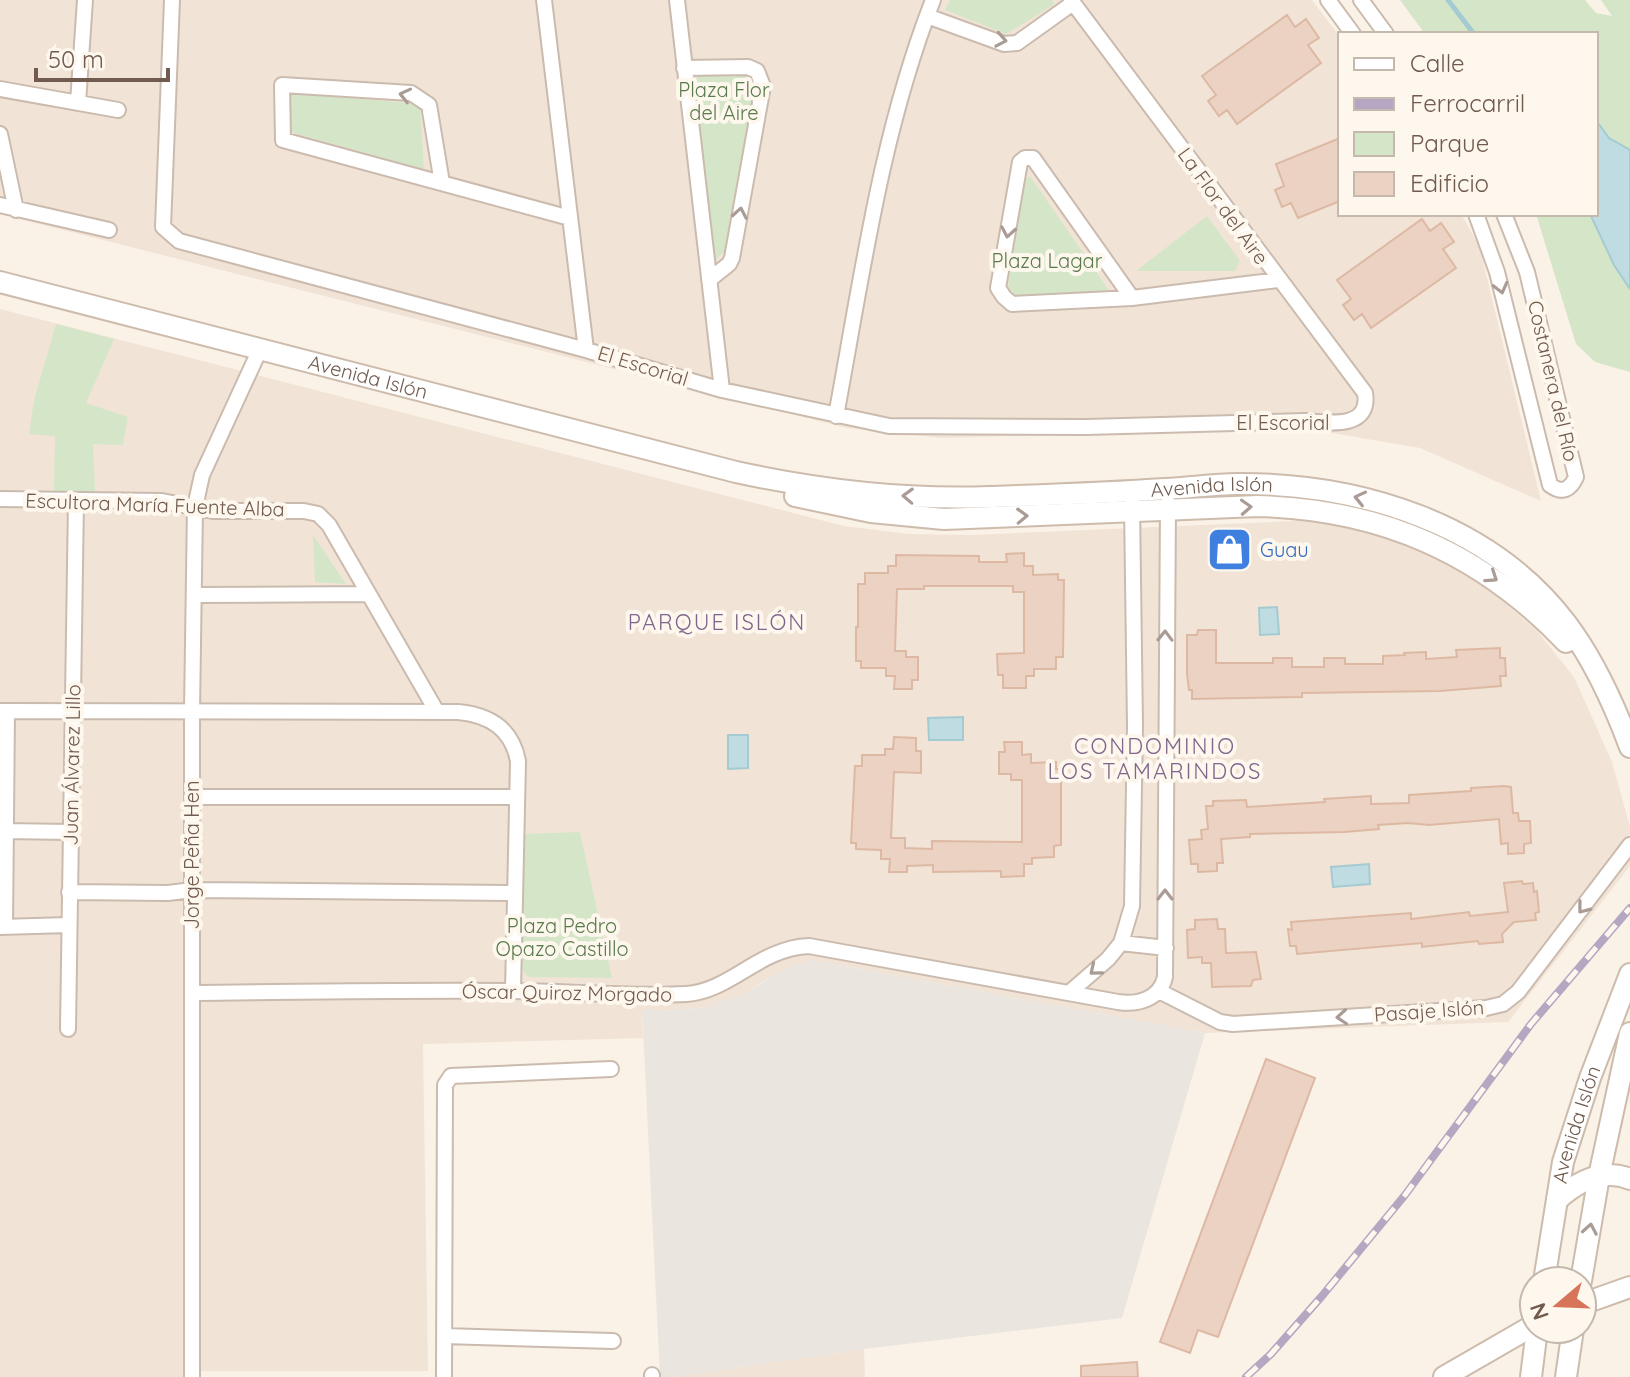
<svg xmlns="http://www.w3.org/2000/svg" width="1630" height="1377" viewBox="0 0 1630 1377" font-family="Quicksand,sans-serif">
<rect width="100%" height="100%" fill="#faf2e7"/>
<!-- residential -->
<path fill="#f1e4d6" d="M0,0H1312L1340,37V214H1461L1479,245L1541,501L1420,448L1314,430L1243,429L942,438L847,428L0,214Z
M0,309L844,526L909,534L971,535L1319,520L1398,540L1447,562L1495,594L1538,632L1574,677L1612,762L1630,827V866L1508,1022L1205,1033L812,960L767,979L744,994L707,1007L663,1011L642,1009L643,1038L423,1044L428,1371H201V1377H0Z
M864,1349L865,1377H675Z"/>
<!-- industrial -->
<path fill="#ebe5e0" d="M812,960L1205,1033L1122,1318L864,1349L675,1377H660L642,1009L663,1011L707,1007L744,994L786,968Z"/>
<!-- green -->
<path fill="#d4e6c7" d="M950,0H1052L1055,4L1006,34L945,10Z
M1400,0H1585L1596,13L1612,16L1601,0H1630V372L1595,362L1576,344L1536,214H1596V34H1425Z
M705,73L746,76L753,79L755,83L724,252L715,260L695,81L698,75Z
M291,93L420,104L424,169L290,132Z
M1030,176L1110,292L1019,298L1008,287L1024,181Z
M1207,216L1240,261L1235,271H1136Z
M56,324L114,339L86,403L128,417L123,445L93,444L95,492H54L55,436L29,434L34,400Z
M313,535L346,584L315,582Z
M580,832L612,978L529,977L521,969L524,834Z"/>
<!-- water -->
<path fill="#bedce1" stroke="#a5cbd2" stroke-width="2" d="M1596,120L1609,138L1630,150V289L1614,265L1590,214H1596Z
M1277,607L1279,634L1260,635L1259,608Z
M963,717V740H929L928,718Z
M728,735H748V768L728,769Z
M1369,864L1370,884L1333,887L1331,867Z"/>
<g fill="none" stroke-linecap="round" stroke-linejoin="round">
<!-- stream -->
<path stroke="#a5cbd2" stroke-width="5" d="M1448,0L1474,34"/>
</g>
<!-- building -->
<path fill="#ecd2c2" stroke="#ddb9a4" stroke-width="2" d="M1287,15L1295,27L1306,19L1319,38L1308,45L1321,63L1237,124L1227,110L1219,116L1208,101L1216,95L1202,76Z
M1340,138V201L1298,218L1291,203L1282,207L1275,190L1284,186L1276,164Z
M1422,219L1430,231L1441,223L1454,242L1443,249L1456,268L1371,328L1362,314L1354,320L1343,305L1351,299L1337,280Z
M1024,553V566H1033V575L1058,574V580H1064L1063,657H1056V669H1034V676H1026V688H1003V675H998L997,654L1024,653V592H1013V586H924V589H897L895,651H906V657H918V680H912V689H894L895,676H886V668H861V661H856V627H858V584H865V573H888V566H896V555L979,556V562H1007L1006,554Z
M1198,630H1216V663H1273V658H1292V667H1324V658H1345V664H1383V656L1405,655L1404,653L1426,652V659L1457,657L1456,650L1500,648V658H1505L1506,676H1500L1501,686L1440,691L1302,693V697L1192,699V690H1189L1187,674V635H1197Z
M894,737L916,738V751H921V773L894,772L891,838H905V848L932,849V841L1022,842V780H1011V774H999V752H1005L1004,742H1022V755L1031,754V763L1056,762V769H1061V845L1054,846V857L1032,858V864H1024V876L1001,877V871L933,872V865L907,866V872H889L890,859H881V850L856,849V843H851L855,766H862V755H885V749H893Z
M1504,786L1511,787L1513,813H1518L1519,821H1530L1531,843L1524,844V853L1508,854V843L1501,844L1499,819L1429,825L1408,823L1378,825L1379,829L1344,832L1250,834V837L1221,839L1223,863H1217V871L1198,872V864H1191L1189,840L1202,839L1201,830L1208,829L1206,806H1213V801L1246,800L1247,807L1325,802L1324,799L1371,796V804L1409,803V795L1471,791V788Z
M1522,881L1523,884L1533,883L1534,892L1537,891L1539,912L1535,913L1536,920L1514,922L1502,934L1503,942L1479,944L1478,941L1422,947V943L1297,954L1296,946H1290L1288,929L1292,930L1291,922L1411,913V919L1469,912L1470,916L1508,912L1504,883Z
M1217,919L1218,929H1225L1226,953L1256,952L1261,979L1253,980L1251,986L1212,987L1211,963H1202V957L1188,958L1187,930L1195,929V920Z
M1266,1059L1315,1078L1218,1337L1198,1330L1190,1353L1160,1342Z
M1137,1362L1138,1377H1081V1366Z"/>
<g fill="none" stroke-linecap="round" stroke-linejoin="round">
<defs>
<path id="street" d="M172,0L163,227L179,241L586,350L722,390L889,426L1086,427L1306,421C1329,423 1371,429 1365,393L1071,0
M544,0L586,350
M677,0L722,390
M1328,0L1353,34
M1361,0L1386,34
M927,16L1004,44L1017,43L1073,3
M684,68L748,67L757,71L763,86L732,258L729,264L709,280
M0,89L118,110
M78,103L85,0
M0,134L16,210
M442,183L429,105L411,93L282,85L283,140C379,166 475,193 570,218
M0,205L109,230
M1476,214L1497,272L1550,485C1562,494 1570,490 1576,477L1527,272L1504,214
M1132,298L1033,158H1025L1020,162L998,288L1004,297L1012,304L1132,298L1278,280
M836,416C862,276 881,133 933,0
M0,499L162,501L213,511H304L318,514L329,525L437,712
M194,595L369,594
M0,711L458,712C490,715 512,729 518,761L513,991
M192,797H517
M5,831L70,832
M69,892L168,893L192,890L515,893
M0,927L69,925
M5,927L7,711
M1121,943L1166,948
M1159,991L1220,1022L1233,1024L1486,1008L1503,1004L1518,992L1630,845
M1070,992L1108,959L1121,943L1132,906L1135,726L1132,504
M192,993C298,992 403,990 509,991C568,991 627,997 686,994C731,991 759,948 809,946L1118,1002C1138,1005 1160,999 1165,977L1168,503
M68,1029L76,500
M444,1336L613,1341
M192,1377V711L195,507L202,475L261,347
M444,1377L445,1085L451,1076L611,1069
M652,1377V1375"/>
<g id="secondary">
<path id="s1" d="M0,282L736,472C819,490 903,500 989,497C1047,495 1106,493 1165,489C1189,488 1213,484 1237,484C1359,483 1490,523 1566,623C1594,660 1614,704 1630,747"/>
<path d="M795,496L871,512L944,519L1258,506C1381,509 1481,553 1566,642"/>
<path d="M1557,1200C1577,1182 1603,1168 1630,1179"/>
<path id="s2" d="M1544,1281L1563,1162L1590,1078L1630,974"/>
<path d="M1581,1281L1599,1176L1630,1033"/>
<path d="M1582,1304L1630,1287"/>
<path d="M1444,1377L1534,1325"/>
<path d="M1531,1377L1537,1329"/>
<path d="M1566,1377L1573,1329"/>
</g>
</defs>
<!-- street casing -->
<use href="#street" stroke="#cbbbae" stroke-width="18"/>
<!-- secondary casing -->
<use href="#secondary" stroke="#cdbbac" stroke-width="24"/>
<!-- street -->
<use href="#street" stroke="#fff" stroke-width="14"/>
<!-- secondary -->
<use href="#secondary" stroke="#fff" stroke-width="20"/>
<defs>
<path id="rail" d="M1246,1377L1271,1354L1322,1296L1405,1195L1531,1024L1630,908"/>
</defs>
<!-- rail casing -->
<use href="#rail" stroke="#b5a7c2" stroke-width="8"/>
<!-- rail -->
<use href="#rail" stroke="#fdf7ed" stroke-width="5" stroke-dasharray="15" stroke-linecap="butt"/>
</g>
<!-- one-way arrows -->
<defs><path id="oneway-chevron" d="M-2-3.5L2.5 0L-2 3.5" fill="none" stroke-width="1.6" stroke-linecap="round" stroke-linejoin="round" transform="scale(2)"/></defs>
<g stroke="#aa9c95">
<use href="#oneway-chevron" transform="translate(1001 40) rotate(10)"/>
<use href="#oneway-chevron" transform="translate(405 95) rotate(-167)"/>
<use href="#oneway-chevron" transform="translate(740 213) rotate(-80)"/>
<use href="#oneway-chevron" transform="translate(1008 232) rotate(100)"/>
<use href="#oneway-chevron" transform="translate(1501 288) rotate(76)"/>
<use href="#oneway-chevron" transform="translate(908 496) rotate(-178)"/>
<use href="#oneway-chevron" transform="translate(1360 498) rotate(-167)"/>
<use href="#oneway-chevron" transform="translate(1246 507) rotate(-3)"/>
<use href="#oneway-chevron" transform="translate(1022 516) rotate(-2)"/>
<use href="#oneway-chevron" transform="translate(1492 577) rotate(34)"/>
<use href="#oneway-chevron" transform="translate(1165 636) rotate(-89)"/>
<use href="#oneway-chevron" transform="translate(1165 895) rotate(-90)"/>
<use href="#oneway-chevron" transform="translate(1583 908) rotate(128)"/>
<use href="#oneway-chevron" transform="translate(1095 970) rotate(140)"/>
<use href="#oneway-chevron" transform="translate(1342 1017) rotate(176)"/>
<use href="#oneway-chevron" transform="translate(1590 1229) rotate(-80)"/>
</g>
<!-- icons -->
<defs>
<symbol id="shop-square" viewBox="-11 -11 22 22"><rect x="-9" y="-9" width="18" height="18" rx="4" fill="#3f7fe0" stroke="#fdf7ed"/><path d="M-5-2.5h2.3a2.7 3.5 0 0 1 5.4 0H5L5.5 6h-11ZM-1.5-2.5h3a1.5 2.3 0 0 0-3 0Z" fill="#fff"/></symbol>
</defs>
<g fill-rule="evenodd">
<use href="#shop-square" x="1204" y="524" width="51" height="51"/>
</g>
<g text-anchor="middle" stroke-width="8" stroke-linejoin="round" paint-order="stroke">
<!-- park labels -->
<g font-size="20" fill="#597a4b" stroke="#fdf7ed">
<text x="724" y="97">Plaza Flor<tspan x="724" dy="23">del Aire</tspan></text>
<text x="1047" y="268">Plaza Lagar</text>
<text x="562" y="933">Plaza Pedro<tspan x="562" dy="23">Opazo Castillo</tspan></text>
</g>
<!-- street labels -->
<g font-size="20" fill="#715a4e" stroke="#fdf7ed">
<text transform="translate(1223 206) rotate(54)" y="7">La Flor del Aire</text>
<text transform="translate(643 366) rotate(17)" y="7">El Escorial</text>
<text dy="7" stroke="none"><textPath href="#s1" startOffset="380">Avenida Islón</textPath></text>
<text transform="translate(1553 381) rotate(77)" y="7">Costanera del Río</text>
<text x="1283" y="430">El Escorial</text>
<text dy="7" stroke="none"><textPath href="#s1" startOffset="1238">Avenida Islón</textPath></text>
<text transform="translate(155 505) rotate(2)" y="7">Escultora María Fuente Alba</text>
<text transform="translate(72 765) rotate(-89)" y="7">Juan Álvarez Lillo</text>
<text transform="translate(192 855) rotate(-90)" y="7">Jorge Peña Hen</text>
<text transform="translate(567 993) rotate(1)" y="7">Óscar Quiroz Morgado</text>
<text transform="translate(1429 1011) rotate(-4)" y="7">Pasaje Islón</text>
<text dy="7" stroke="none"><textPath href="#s2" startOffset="160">Avenida Islón</textPath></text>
</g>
<!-- shop labels -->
<g font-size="20" fill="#366cbe" stroke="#fdf7ed" text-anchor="start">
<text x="1260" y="557">Guau</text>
</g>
<!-- neighbourhood labels -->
<g font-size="22" letter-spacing="2" fill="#7f668c" stroke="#fdf7ed">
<text x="717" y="630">PARQUE ISLÓN</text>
<text x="1155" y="754">CONDOMINIO<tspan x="1155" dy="25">LOS TAMARINDOS</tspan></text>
</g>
</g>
<!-- legend -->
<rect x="1338" y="32" width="260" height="184" fill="#fdf7ed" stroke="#c5b8ad" stroke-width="2"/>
<rect x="1354" y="58" width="40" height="12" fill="#ffffff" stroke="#c5b8ad" stroke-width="2"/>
<text x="1410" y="72" font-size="24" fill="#715a4e">Calle</text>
<rect x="1354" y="98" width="40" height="12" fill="#b5a7c2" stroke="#c5b8ad" stroke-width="2"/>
<text x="1410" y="112" font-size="24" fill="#715a4e">Ferrocarril</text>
<rect x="1354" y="132" width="40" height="24" fill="#d4e6c7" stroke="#c5b8ad" stroke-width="2"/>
<text x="1410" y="152" font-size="24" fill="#715a4e">Parque</text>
<rect x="1354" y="172" width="40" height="24" fill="#ecd2c2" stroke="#c5b8ad" stroke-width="2"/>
<text x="1410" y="192" font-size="24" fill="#715a4e">Edificio</text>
<!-- north arrow -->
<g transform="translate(1558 1305) rotate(251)"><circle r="38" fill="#fdf7ed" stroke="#c5b8ad" stroke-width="2"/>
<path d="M0-6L14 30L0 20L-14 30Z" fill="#d6755a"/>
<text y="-12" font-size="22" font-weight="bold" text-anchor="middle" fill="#715a4e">N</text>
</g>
<!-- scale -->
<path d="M36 68v12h132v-12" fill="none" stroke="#715a4e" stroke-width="4"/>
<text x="48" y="68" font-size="24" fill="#715a4e" stroke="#fdf7ed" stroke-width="6" paint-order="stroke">50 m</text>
</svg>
